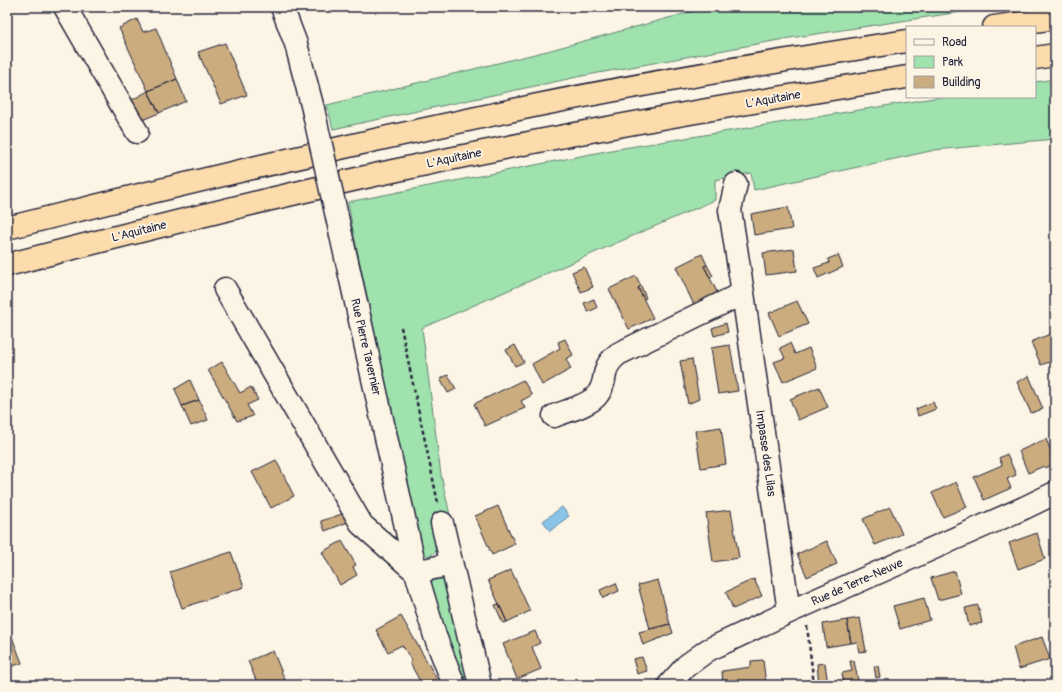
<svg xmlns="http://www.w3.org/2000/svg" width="1062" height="692" viewBox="0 0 1062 692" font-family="Pangolin,sans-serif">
<rect width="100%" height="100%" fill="#fcf5e5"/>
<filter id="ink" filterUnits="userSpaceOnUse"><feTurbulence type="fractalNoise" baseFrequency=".025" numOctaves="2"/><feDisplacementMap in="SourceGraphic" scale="8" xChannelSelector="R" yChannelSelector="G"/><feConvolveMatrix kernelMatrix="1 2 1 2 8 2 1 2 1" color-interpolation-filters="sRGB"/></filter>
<g filter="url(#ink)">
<!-- green -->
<path fill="#9fe2ad" stroke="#608274" d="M709,7H993L790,38L582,76L333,129L327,105L547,51Z
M1055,79V139L935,150L754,190L751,173L715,180V200L422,328L441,475L450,515L434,521L436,551L430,556L424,554L419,539L353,231L348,202L611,150L940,97H1035V82Z
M436,578L445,580L468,679L464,677L444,631L430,587L432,580Z"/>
<!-- water -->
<path fill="#89c4e9" stroke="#6083a3" d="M562,507L569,516L550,531L543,521Z"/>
<!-- building -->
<path fill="#cbac7f" stroke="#22223b" d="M137,19L143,32L156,28L177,79L148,91L119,28Z
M225,43L247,95L221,104L198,52Z
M177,79L186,101L159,113L148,91Z
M148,91L159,113L135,123L123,102L131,97L132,100Z
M788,207L792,229L754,235L751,214Z
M794,249L797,271L766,275L763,253Z
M702,254L707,265L704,266L719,296L695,307L676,267Z
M838,255L843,267L818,278L814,268L829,263L828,259Z
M707,265L713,276L710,278L704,266Z
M584,267L593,287L581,292L572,272Z
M636,276L641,286L638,288L653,318L629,329L609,289Z
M641,286L646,298L644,299L638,288Z
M594,299L597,308L588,312L584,303Z
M797,301L808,324L779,336L769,313Z
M726,323L728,332L714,336L712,328Z
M1055,332V360L1041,365L1031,342Z
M565,339L573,355L566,359L571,369L542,385L532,364L560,348L558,342Z
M790,343L795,354L809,348L817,368L783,382L774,362L785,358L780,348Z
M515,345L524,362L515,366L506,350Z
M730,345L738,391L718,394L711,348Z
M692,359L699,399L688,404L680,361Z
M222,362L240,393L251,387L258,400L247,405L253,416L237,421L208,370Z
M448,375L456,389L448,393L440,379Z
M1029,376L1043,409L1031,413L1017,382Z
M190,380L199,400L182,406L175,389Z
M523,380L532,395L521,401L525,408L485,426L474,404Z
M819,387L828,407L798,420L790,399Z
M199,400L208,420L191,426L182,406Z
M933,402L936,409L918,416L916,409Z
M721,427L726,464L701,468L695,431Z
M1046,439L1055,460V464L1045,468L1044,466L1028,473L1019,451Z
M1007,454L1016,475L1007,479L1011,488L984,500L974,477L1002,465L999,458Z
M276,460L294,496L271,508L252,472Z
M956,482L967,507L943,517L932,493Z
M498,506L515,544L492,555L475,516Z
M890,507L902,534L875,545L863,519Z
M731,510L739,558L713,562L706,513Z
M342,514L348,522L325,531L321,521Z
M1037,533L1045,559L1018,569L1009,543Z
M342,541L356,565L353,567L357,575L340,585L322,552Z
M827,541L837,564L807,577L797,554Z
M231,552L244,587L182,608L170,572Z
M511,570L530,611L507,622L488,580Z
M955,571L961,594L938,600L931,578Z
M754,579L762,596L733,609L726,592Z
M658,580L670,624L650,629L638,585Z
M616,583L619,591L603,598L600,590Z
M924,598L930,620L900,629L893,606Z
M499,604L507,622L503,623L495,605Z
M978,605L982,623L969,626L965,608Z
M401,616L437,679L422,685L410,663L412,661L402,645L388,652L376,630Z
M860,618L866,651L859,652L857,642L851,643L847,620Z
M847,620L851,643L826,647L823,624Z
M670,624L673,633L643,645L639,632Z
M9,629L22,663L7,668V630Z
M535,631L540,643L532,647L541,669L517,679L503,644Z
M1042,637L1050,659L1019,669L1013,647Z
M273,651L287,685H258L248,661Z
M642,657L647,671L637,674L633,659Z
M763,660L766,685H723L722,671L751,667V661Z
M850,661H854L859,685H844L842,673L852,671Z
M825,663L828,685H819L817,664Z
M874,666H878L880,677L876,678Z"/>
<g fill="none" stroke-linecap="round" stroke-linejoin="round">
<defs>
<path id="minor" d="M65,7L137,132
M282,7L296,44L313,109
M736,184L730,210L743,293L789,612
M341,235L416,572L435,636L454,685
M225,289L362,525L416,572L451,564
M554,416C566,411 591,405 598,394C609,379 599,369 618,354L743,293
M442,523L480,685
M669,685L686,666L708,650L789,612L1024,508L1055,493"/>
<path id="highway" d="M994,27L1055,18
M1035,58L1055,55
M7,228C183,183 360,142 538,105C660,80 784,60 907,41
M7,265C135,232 264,199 393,171C563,134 735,104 907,77"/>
</defs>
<!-- minor casing -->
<use href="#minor" stroke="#22223b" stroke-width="25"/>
<!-- highway casing -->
<use href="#highway" stroke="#22223b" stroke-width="25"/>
<!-- path -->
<path stroke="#22223b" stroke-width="2.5" stroke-dasharray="4 3" stroke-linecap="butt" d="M401,327L438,503
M807,626L814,685"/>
<!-- minor -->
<use href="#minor" stroke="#fcf5e5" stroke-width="22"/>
<!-- highway -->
<use href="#highway" stroke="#fcdcac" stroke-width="22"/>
<defs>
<path id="minor-bridge" d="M313,109L341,235"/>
</defs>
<!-- minor-bridge casing -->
<use href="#minor-bridge" stroke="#22223b" stroke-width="25" stroke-linecap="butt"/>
<!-- minor-bridge -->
<use href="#minor-bridge" stroke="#fcf5e5" stroke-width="22"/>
</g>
</g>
<g text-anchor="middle" stroke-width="3.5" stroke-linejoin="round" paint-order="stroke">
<!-- street labels -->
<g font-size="12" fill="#22223b" stroke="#fcf5e5">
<text transform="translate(773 99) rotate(-10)" y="4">L'Aquitaine</text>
<text transform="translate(454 158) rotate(-12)" y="4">L'Aquitaine</text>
<text transform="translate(139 231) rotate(-14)" y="4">L'Aquitaine</text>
<text transform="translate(366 347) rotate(77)" y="4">Rue Pierre Tavernier</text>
<text transform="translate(766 453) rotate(82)" y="4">Impasse des Lilas</text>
<text transform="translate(857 582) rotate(-24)" y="4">Rue de Terre-Neuve</text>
</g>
</g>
<!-- margin -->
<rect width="1062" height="692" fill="none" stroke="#fcf5e5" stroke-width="24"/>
<rect x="12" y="12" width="1038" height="668" fill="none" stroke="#22223b" stroke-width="1.5" filter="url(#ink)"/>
<!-- legend -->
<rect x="906" y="26" width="130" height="72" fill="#fcf5e5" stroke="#a5a1a1"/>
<rect x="914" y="39" width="20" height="6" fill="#fcf5e5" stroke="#a5a1a1"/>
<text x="942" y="46" font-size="12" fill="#22223b">Road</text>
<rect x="914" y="56" width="20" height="12" fill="#9fe2ad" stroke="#a5a1a1"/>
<text x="942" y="66" font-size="12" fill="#22223b">Park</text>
<rect x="914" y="76" width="20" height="12" fill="#cbac7f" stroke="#a5a1a1"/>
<text x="942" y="86" font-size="12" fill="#22223b">Building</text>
</svg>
